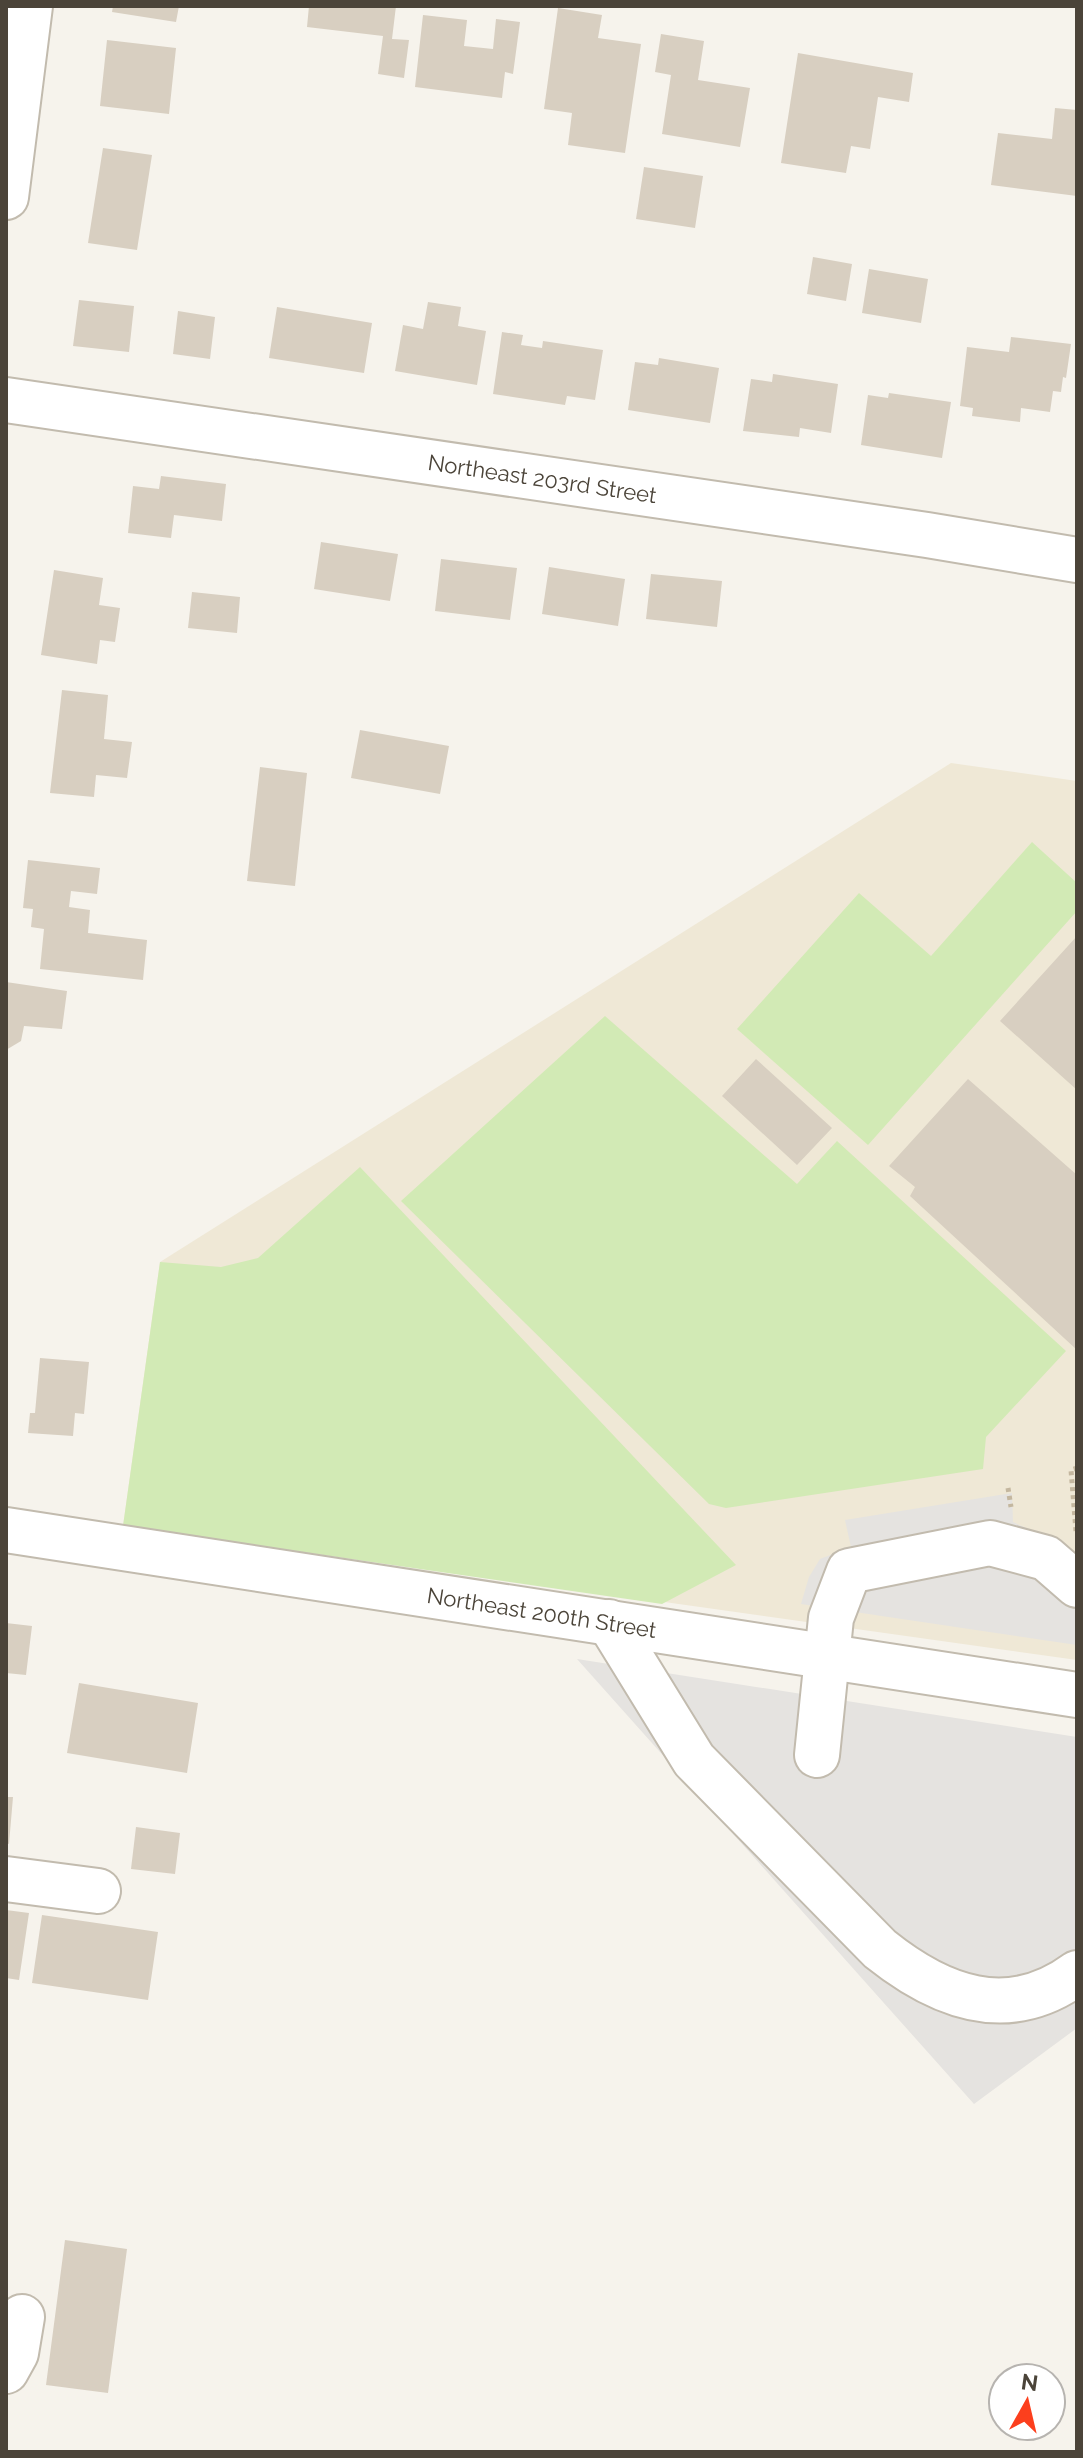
<svg xmlns="http://www.w3.org/2000/svg" width="1083" height="2458" viewBox="0 0 1083 2458" font-family="Raleway,sans-serif">
<rect width="100%" height="100%" fill="#f6f3ec"/>
<!-- education -->
<path fill="#efe8d6" d="M951,763L1077,781V1660L123,1526L160,1262Z"/>
<!-- green -->
<path fill="#d2eab5" d="M1032,842L1077,883V911L868,1145L737,1029L859,893L931,956Z
M605,1016L797,1184L837,1141L1066,1351L986,1437L983,1469L726,1508L709,1504L401,1201Z
M360,1167L736,1565L662,1604L123,1526L160,1262L221,1267L258,1258Z"/>
<!-- parking -->
<path fill="#e5e3e0" d="M1012,1493L1013,1522L1039,1534L1077,1567V1645L801,1604L809,1577L820,1559L851,1547L845,1520Z
M577,1659L1077,1737V2028L974,2104Z"/>
<!-- building -->
<path fill="#d8cfc1" d="M113,6H179L176,22L112,12Z
M309,6H396L392,39L409,40L404,78L378,74L383,36L307,27Z
M558,8L602,15L598,38L641,44L625,153L568,145L572,113L544,109Z
M423,15L467,20L464,46L493,49L496,19L520,22L513,74L505,72L502,98L415,87Z
M661,34L704,41L698,80L750,88L740,147L662,134L671,75L655,72Z
M107,40L176,48L169,114L100,106Z
M798,53L913,73L909,102L878,97L870,149L851,146L846,173L781,163Z
M1055,108L1077,110V196L991,185L998,133L1052,139Z
M103,148L152,155L137,250L88,243Z
M644,167L703,176L695,228L636,219Z
M813,257L852,264L846,301L807,294Z
M869,269L928,279L921,323L862,313Z
M79,300L134,306L129,352L73,346Z
M428,302L461,307L458,326L486,331L477,385L395,371L403,325L423,329Z
M277,307L372,323L364,373L269,358Z
M178,311L215,317L210,359L173,354Z
M502,332L523,335L521,345L542,348L543,341L603,350L595,400L567,396L565,405L493,394Z
M1011,337L1071,344L1066,378L1063,377L1061,392L1053,391L1050,412L1021,408L1020,422L972,416L973,408L960,406L967,347L1009,352Z
M659,358L719,368L710,423L628,410L635,362L658,365Z
M773,374L838,384L831,433L800,428L799,437L743,431L751,379L772,382Z
M889,393L951,402L942,458L861,445L868,395L888,398Z
M161,476L226,484L222,521L174,515L171,538L128,533L133,486L159,489Z
M321,542L398,554L390,601L314,589Z
M441,559L517,568L510,620L435,611Z
M549,567L625,579L618,626L542,614Z
M54,570L103,578L99,605L120,608L115,642L100,640L97,664L41,655Z
M651,574L722,581L717,627L646,619Z
M192,592L240,597L237,633L188,628Z
M62,690L108,695L104,739L132,742L127,778L96,775L94,797L50,793Z
M360,730L449,746L440,794L351,778Z
M260,767L307,773L295,886L247,881Z
M28,860L100,868L97,894L71,891L69,907L90,910L88,933L147,940L143,980L40,969L44,929L31,927L33,909L23,908Z
M1077,936V1090L1000,1021Z
M6,982L67,991L62,1029L24,1026L21,1041L6,1050Z
M756,1059L832,1128L797,1165L722,1096Z
M968,1079L1077,1175V1350L910,1196L915,1187L889,1166Z
M40,1358L89,1362L84,1414L75,1413L73,1436L28,1433L30,1413H35Z
M6,1623L32,1626L26,1675L6,1673Z
M79,1683L198,1703L187,1773L67,1753Z
M6,1797H13L9,1844L6,1843Z
M136,1827L180,1833L175,1874L131,1869Z
M6,1910L29,1913L19,1980L6,1978Z
M42,1915L158,1932L148,2000L32,1983Z
M65,2240L127,2249L108,2393L46,2385Z"/>
<g fill="none" stroke-linecap="round" stroke-linejoin="round">
<defs>
<g id="minor">
<path d="M6,197L30,6"/>
<path id="s1" d="M6,400L927,535L1077,560"/>
<path id="s2" d="M6,1530L1077,1695"/>
<path d="M609,1622L694,1760L880,1949C940,1997 1008,2024 1077,1973"/>
<path d="M817,1755L831,1618L849,1571L990,1543L1046,1558L1077,1585"/>
<path d="M6,1879L98,1891"/>
<path d="M6,2371L16,2353L22,2317"/>
</g>
</defs>
<!-- minor casing -->
<use href="#minor" stroke="#c2bbae" stroke-width="48"/>
<!-- path -->
<path stroke="#c4b79f" stroke-width="5" stroke-dasharray="4 4" stroke-linecap="butt" d="M1008,1488L1011,1507
M1076,1531L1071,1470L1077,1468"/>
<!-- minor -->
<use href="#minor" stroke="#fff" stroke-width="44"/>
</g>
<g text-anchor="middle" stroke-width="6" stroke-linejoin="round" paint-order="stroke">
<!-- street labels -->
<g font-size="22" fill="#4b4439" stroke="#fff">
<text dy="8" stroke="none"><textPath href="#s1" startOffset="542">Northeast 203rd Street</textPath></text>
<text dy="8" stroke="none"><textPath href="#s2" startOffset="542">Northeast 200th Street</textPath></text>
</g>
</g>
<!-- border -->
<rect width="1083" height="2458" fill="none" stroke="#4b4439" stroke-width="16"/>
<!-- north arrow -->
<g transform="translate(1027 2402) rotate(8)"><circle r="38" fill="#ffffff" stroke="#b7b4b0" stroke-width="2"/>
<path d="M0-6L14 30L0 20L-14 30Z" fill="#fc3f1d"/>
<text y="-12" font-size="22" font-weight="bold" text-anchor="middle" fill="#4b4439">N</text>
</g>
</svg>
